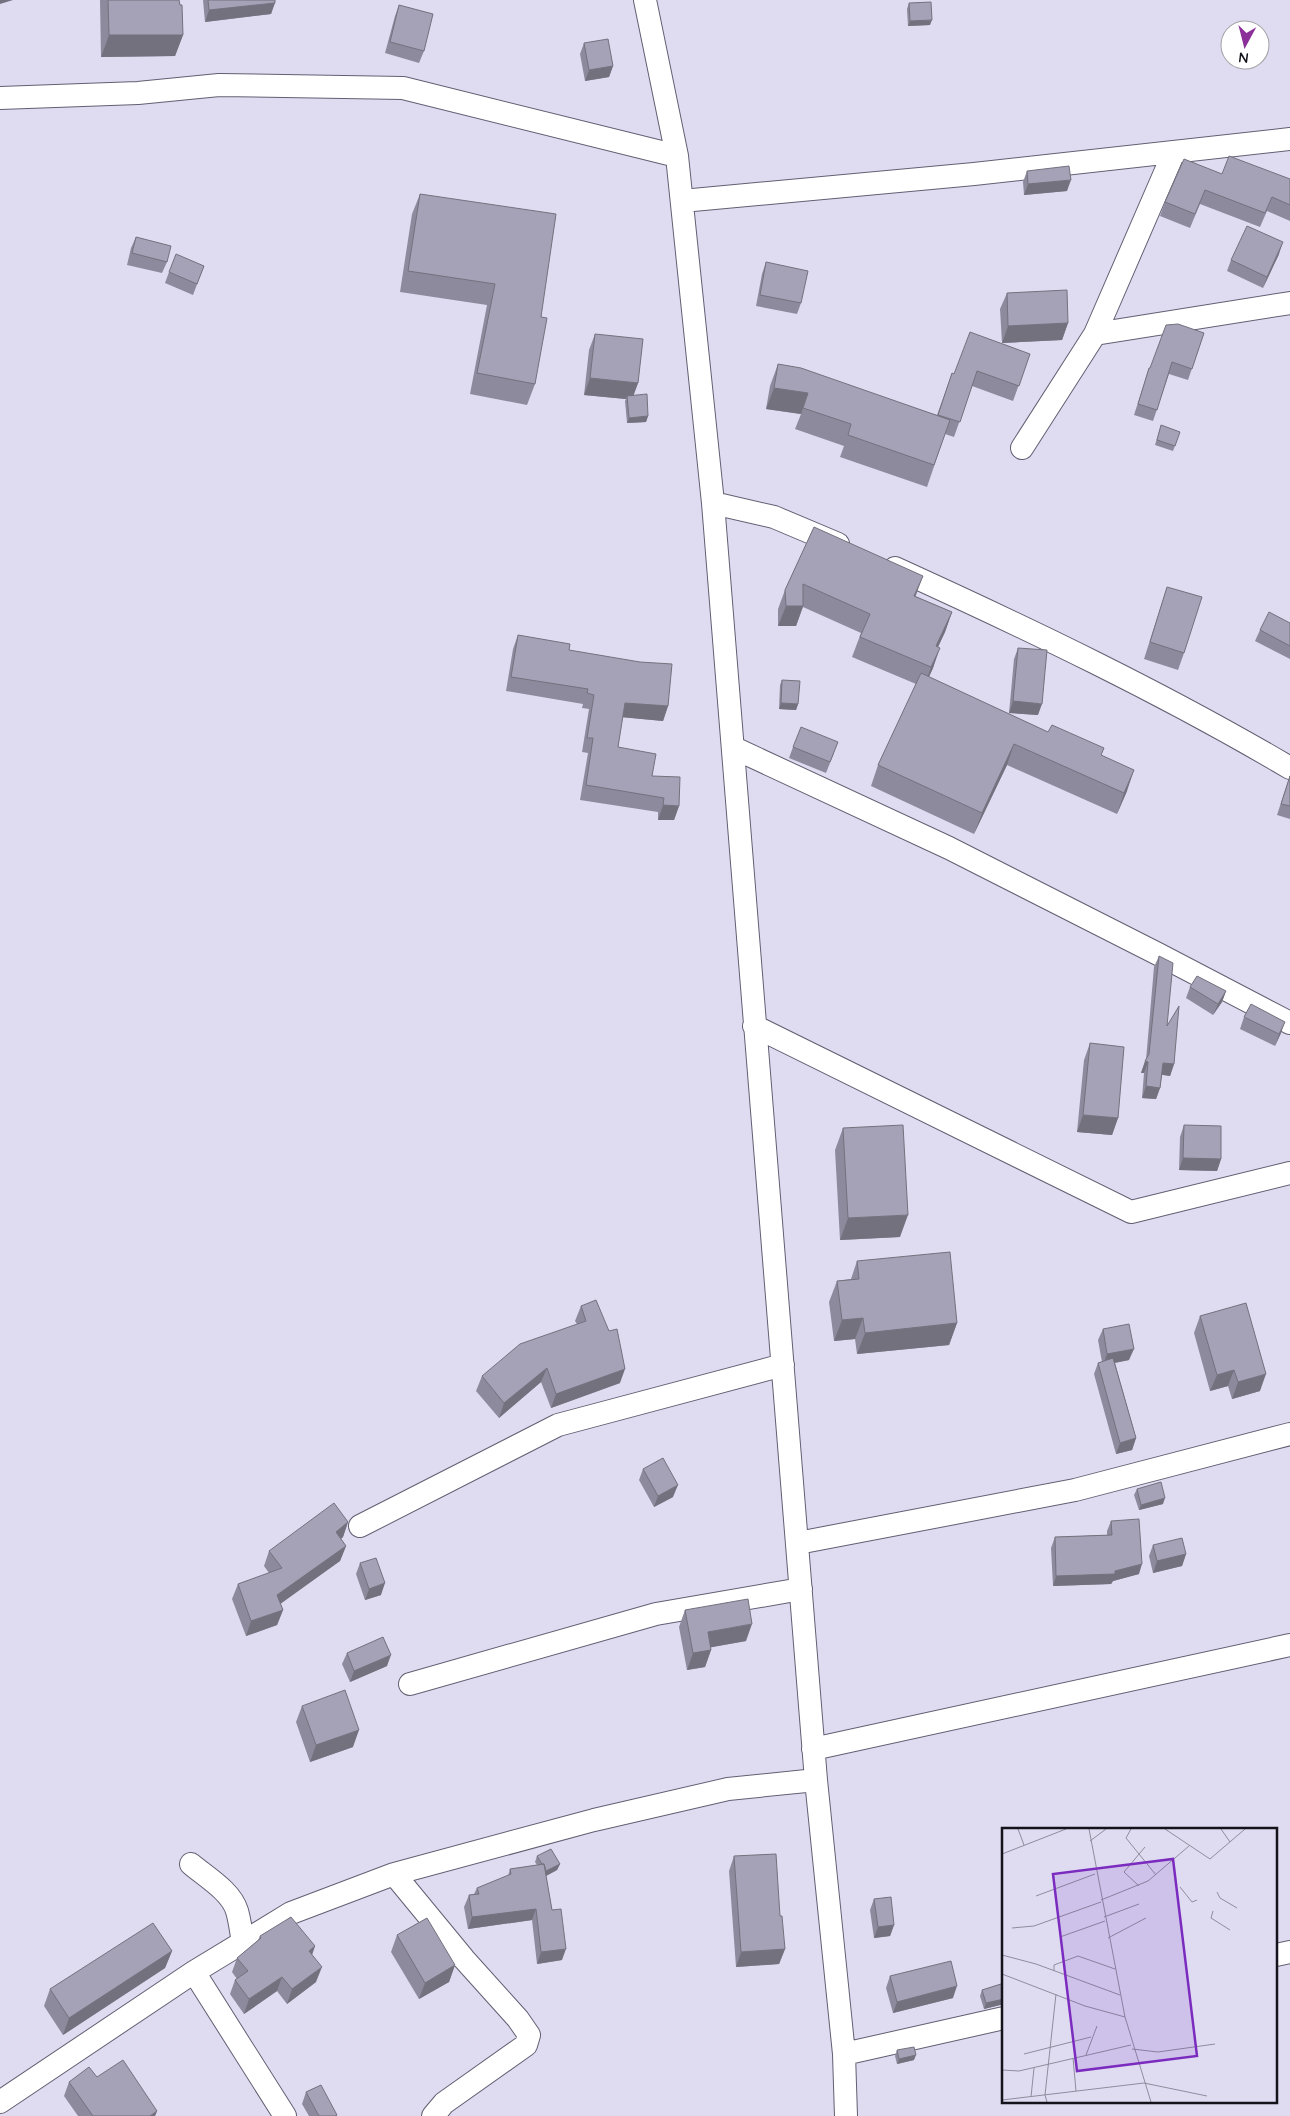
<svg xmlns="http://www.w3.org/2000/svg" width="1290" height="2116" viewBox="0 0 1290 2116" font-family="Quicksand,sans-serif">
<rect width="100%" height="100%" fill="#dfdcf2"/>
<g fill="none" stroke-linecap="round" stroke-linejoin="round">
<defs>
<path id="street" d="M645,0L677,156L713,503L816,1780L844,2054L846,2116
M0,98L138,93L219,85L403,88L677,156
M682,201L974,174L1290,139
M1095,334L1290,303
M1022,448L1095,334L1174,152
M713,503L774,517L838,544
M895,568C1029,629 1163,693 1290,768
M734,748L949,848L1158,954L1290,1023
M754,1026L1131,1212L1290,1173
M360,1526L558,1425L783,1365
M798,1543L1075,1490L1290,1434
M410,1684L656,1614L801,1589
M813,1749L1290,1645
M191,1864C206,1877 231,1891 237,1911C240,1921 241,1932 243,1942
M394,1874L464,1959L518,2019L529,2035L526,2045L444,2103L433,2116
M1276,1955L1290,1952
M194,1972L285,2116
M844,2054L1004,2018
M0,2102L194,1972L291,1913L394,1874L594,1820L728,1789L816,1780"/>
</defs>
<!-- street casing -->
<use href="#street" stroke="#625f72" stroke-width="24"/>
<!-- street -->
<use href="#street" stroke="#fff" stroke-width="22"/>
</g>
<!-- wall -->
<path fill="#8e8a9d" d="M100,0H179L183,35L175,56L101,57Z
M203,0H275L271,14L205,22Z
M909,3L930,25L908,26L907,9Z
M399,5L424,51L419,63L385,53L395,16Z
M584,43L613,66L609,77L585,81L580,54Z
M1027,171L1067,191L1024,195L1023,182Z
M1222,174L1290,179V221L1267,211L1260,227L1200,204L1190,228L1160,216L1165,202Z
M420,194L541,317L535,384L527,405L470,394L487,305L400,292L412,214Z
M136,237L167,262L162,273L127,265L131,248Z
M1279,254L1263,288L1227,271L1231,260Z
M766,262L801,303L797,314L756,306L762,274Z
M204,266L193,295L165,283L169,272Z
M1007,293L1068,323L1062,340L1002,343L1000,309Z
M1204,333L1188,380L1169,374L1153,421L1134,415L1149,368H1150Z
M595,334L638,383L633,395L648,416L646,422L627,423L625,401L626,399L584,395L589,350Z
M1030,354L1013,401L972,386L954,437L945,434L927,487L840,457L844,446L795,429L801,414L766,409L770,386L778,364L937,415L952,373L954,374Z
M1161,425L1180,432L1173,451L1155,445Z
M814,527L915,596L952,612L945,632L938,647L933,668L929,677L1048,732L1101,755L1127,791L1117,814L1007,765L974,834L871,786L878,765L916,684L852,657L861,633L803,607L796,626H778V609L785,590Z
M1167,587L1184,653L1178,670L1144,659Z
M1290,623V659L1255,641L1260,630Z
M518,635L569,650L668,706L663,721L622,717L618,747L652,776L679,806L674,820H658V812L580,800L588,753L582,752L589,709L582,708L583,704L506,691L513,649Z
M1018,648L1038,715L1009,713L1014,659Z
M782,680L798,704L796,710L779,709L780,685Z
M793,747L834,753L826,773L789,758Z
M1290,775V819L1277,815Z
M1159,956L1167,1026L1174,1064L1170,1076L1162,1075L1160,1088L1156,1099L1142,1098L1144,1073H1141L1146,1060L1154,967Z
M1190,987L1226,991L1222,1002L1213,1015L1186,998Z
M1244,1017L1281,1033L1275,1046L1240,1029Z
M1090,1043L1118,1118L1112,1135L1077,1132L1084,1060Z
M1184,1125L1221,1159L1217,1171L1179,1170L1180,1137Z
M843,1128L900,1237L840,1240L835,1150Z
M857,1261L957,1323L949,1345L857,1354L855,1339L834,1341L829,1302L837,1281L851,1279Z
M581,1306L620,1383L551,1408L541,1382L499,1418L476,1391L482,1376L577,1324L575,1321Z
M1200,1316L1260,1391L1232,1399L1228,1386L1210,1391L1194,1333Z
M1103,1329L1129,1360L1115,1363L1136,1438L1132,1450L1116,1454L1094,1374L1098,1363L1102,1362L1098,1340Z
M643,1469L673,1497L654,1507L639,1480Z
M1137,1489L1163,1504L1139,1510L1134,1495Z
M1111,1521L1139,1574L1113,1581L1111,1584L1053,1586L1051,1548L1055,1537L1107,1535V1531Z
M348,1522L343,1537L341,1539L346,1546L340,1561L280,1603L283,1610L277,1625L246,1636L232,1599L238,1584L269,1573L264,1566L269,1551Z
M1153,1545L1186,1554L1182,1566L1153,1573L1149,1556Z
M360,1563L381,1595L365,1600L356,1574Z
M685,1610L746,1641L711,1647V1650L705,1667L687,1670L679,1627Z
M347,1653L387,1666L350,1682L342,1664Z
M302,1706L353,1747L310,1762L296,1722Z
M537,1856L560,1864L557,1870L546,1876L552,1910L562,1960L537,1964L532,1920L468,1929L464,1907L469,1895L474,1894L477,1888L508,1876L510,1869L537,1865L535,1862Z
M734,1856L780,1916L785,1949L779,1964L736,1967L729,1871Z
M874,1899L894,1925L890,1936L874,1938L870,1910Z
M397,1935L455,1965L449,1982L419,1999L391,1952Z
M260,1936L315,1946L312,1955L316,1982L287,2004L277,1991L244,2014L230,1994L235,1980L237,1979L232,1972L237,1958L258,1940Z
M172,1951L165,1968L63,2035L44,2006L50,1989Z
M890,1976L953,1998L893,2013L886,1988Z
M1004,1983V2004L984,2009L980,1996L982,1990Z
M897,2050L914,2060L897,2064L895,2056Z
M97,2077L157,2111L155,2116H78L64,2096L69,2082Z
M306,2092L337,2115V2116H309L302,2104Z"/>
<!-- shaded-wall -->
<path fill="#74717f" d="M0,0H13L0,4Z
M275,3L271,14L205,22L209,10Z
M932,20L930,25L908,26L910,21Z
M109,35H183L175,56L101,57Z
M613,66L609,77L585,81L589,70Z
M1071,180L1067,191L1024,195L1028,184Z
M1283,242L1279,254L1263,288L1267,277Z
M1068,323L1062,340L1002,343L1008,326Z
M590,378L638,383L632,400L627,396L626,399L584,395Z
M774,388L808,393L801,414L766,409Z
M648,416L646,422L627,423L629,418Z
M923,576L916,595L907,616L914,596Z
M786,606H803L796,626H778Z
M952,612L945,632L929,666L936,646Z
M940,648L933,668L924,687L931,667Z
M1013,701L1042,704L1038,715L1009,713Z
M625,703L668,706L663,721L620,717Z
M781,703L798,704L796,710L779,709Z
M1014,744L1007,765L974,834L982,813Z
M1134,770L1127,791L1117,814L1124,793Z
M663,805L679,806L674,820H658Z
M1226,991L1222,1002L1213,1015L1218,1004Z
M1285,1022L1281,1033L1275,1046L1279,1034Z
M1145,1061L1148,1062L1144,1073H1141Z
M1163,1063L1174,1064L1170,1076L1159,1074Z
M1146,1086L1160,1088L1156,1099L1142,1098Z
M1083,1115L1118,1118L1112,1135L1077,1132Z
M1183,1158L1221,1159L1217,1171L1179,1170Z
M908,1215L900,1237L840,1240L848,1218Z
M863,1318L855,1339L834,1341L842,1320Z
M957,1323L949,1345L857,1354L865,1333Z
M1134,1349L1129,1360L1103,1365L1107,1354Z
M547,1368L541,1382L499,1418L504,1403Z
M625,1369L620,1383L551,1408L556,1394Z
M1234,1370L1228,1386L1210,1391L1217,1375Z
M1266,1374L1260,1391L1232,1399L1238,1382Z
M1136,1438L1132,1450L1116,1454L1120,1443Z
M678,1485L673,1497L654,1507L658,1496Z
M1165,1498L1163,1504L1139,1510L1141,1505Z
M348,1522L343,1537L330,1547L336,1532Z
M346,1546L340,1561L272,1610L277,1595Z
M1186,1554L1182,1566L1153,1573L1157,1561Z
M1142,1564L1139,1574L1113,1581L1111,1584L1053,1586L1056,1576L1115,1571Z
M385,1583L381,1595L365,1600L369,1589Z
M283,1610L277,1625L246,1636L251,1621Z
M752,1624L746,1641L702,1649L708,1632Z
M711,1650L705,1667L687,1670L693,1653Z
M391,1655L387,1666L350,1682L354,1671Z
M359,1730L353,1747L310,1762L316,1745Z
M560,1864L557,1870L544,1877L546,1871Z
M536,1909L532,1920L468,1929L472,1917Z
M894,1925L890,1936L874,1938L878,1927Z
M315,1946L310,1960L309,1951Z
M566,1949L562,1960L537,1964L541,1952Z
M785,1949L779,1964L736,1967L741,1952Z
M172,1951L165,1968L63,2035L69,2018Z
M455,1965L449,1982L419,1999L425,1983Z
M322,1967L316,1982L287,2004L292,1989Z
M282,1977L277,1991L244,2014L249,1999Z
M957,1986L953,1998L893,2013L897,2002Z
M1004,1999V2004L984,2009L986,2003Z
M916,2055L914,2060L897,2064L899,2059Z
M157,2111L155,2116H150Z"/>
<!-- building -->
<path fill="#a5a1b6" stroke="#74717f" d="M108,0H179L180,5H182L183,35H109Z
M208,0H275V3L209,10Z
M931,2L932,20L910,21L909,3Z
M399,5L433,14L424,51L390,42Z
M608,39L613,66L589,70L584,43Z
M1229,156L1290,179V205L1272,197L1265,213L1205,190L1195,214L1165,202L1184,159L1222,174Z
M1069,166L1071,180L1028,184L1027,171Z
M420,194L556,214L541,317L547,318L535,384L477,373L495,284L408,271Z
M1247,226L1283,242L1267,277L1231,260Z
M136,237L171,246L167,262L132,253Z
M176,254L204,266L197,284L169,272Z
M766,262L808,271L801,303L760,295Z
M1067,290L1068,323L1008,326L1007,293Z
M1178,324L1204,333L1192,369L1172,362L1157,410L1138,404L1149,368H1150L1166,325Z
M970,332L1030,354L1019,386L977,371L960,422L938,415L952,373L954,374Z
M595,334L643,339L638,383L590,378Z
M778,364L801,368L950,420L934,465L848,435L851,424L803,408L808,393L774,388Z
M647,394L648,416L629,418L627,396Z
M1161,425L1180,432L1175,446L1157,440Z
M814,527L923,576L914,596L952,612L936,646L940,648L931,667L860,637L870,614L803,584V606H786L785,590Z
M1167,587L1202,597L1184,653L1150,642Z
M1269,612L1290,623V646L1260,630Z
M518,635L570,644L569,650L640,662L672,664L668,706L625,703L618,747L656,754L652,776L680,777L679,806L663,805L664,798L586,785L593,738H587L594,695L587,693L588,689L511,677Z
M1018,648L1047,650L1042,704L1013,701Z
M921,673L1048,732L1052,725L1104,748L1101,755L1134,770L1124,793L1014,744L982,813L878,765Z
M782,680L800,681L798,704L781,703Z
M801,727L838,742L830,762L793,747Z
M1290,776V806L1281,804Z
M1159,956L1173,963L1167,1026L1179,1006L1174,1064L1163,1063L1160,1088L1146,1086L1148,1062L1145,1061L1149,1054Z
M1197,976L1226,991L1218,1004L1190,987Z
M1251,1004L1285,1022L1279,1034L1244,1017Z
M1090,1043L1124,1047L1118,1118L1083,1115Z
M903,1125L908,1215L848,1218L843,1128Z
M1184,1125L1221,1126V1159L1183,1158Z
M950,1252L957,1323L865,1333L863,1318L842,1320L837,1281L859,1279L857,1261Z
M596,1300L609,1331L617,1329L625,1369L556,1394L547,1368L504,1403L482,1376L520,1344L586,1321L581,1306Z
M1246,1303L1266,1374L1238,1382L1234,1370L1217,1375L1200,1316Z
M1129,1324L1134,1349L1107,1354L1103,1329Z
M1113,1358L1136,1438L1120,1443L1098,1363Z
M663,1458L678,1485L658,1496L643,1469Z
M1161,1482L1165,1498L1141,1505L1137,1489Z
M334,1503L348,1522L336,1532L346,1546L277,1595L283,1610L251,1621L238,1584L282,1568L269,1551Z
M1139,1519L1142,1564L1115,1571V1574L1056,1576L1055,1537L1112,1535L1111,1521Z
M1182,1538L1186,1554L1157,1561L1153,1545Z
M376,1558L385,1583L369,1589L360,1563Z
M748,1599L752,1624L708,1632L711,1650L693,1653L685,1610Z
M383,1637L391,1655L354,1671L347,1653Z
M345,1690L359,1730L316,1745L302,1706Z
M551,1849L560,1864L546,1871L544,1864H542L537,1856Z
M776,1854L780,1916H782L785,1949L741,1952L734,1856Z
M544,1864L552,1910L561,1909L566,1949L541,1952L536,1909L472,1917L469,1895L479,1894L477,1888L511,1874L510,1869Z
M891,1897L894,1925L878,1927L874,1899Z
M291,1917L315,1946L309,1951L322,1967L292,1989L282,1977L249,1999L235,1980L248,1971L237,1958L261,1938L260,1936Z
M427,1918L455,1965L425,1983L397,1935Z
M153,1923L172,1951L69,2018L50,1989Z
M951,1961L957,1986L897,2002L890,1976Z
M1004,1983V1999L986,2003L982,1990Z
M914,2047L916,2055L899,2059L897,2050Z
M123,2060L157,2111L150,2116H93L69,2082L89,2067L97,2077Z
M321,2085L337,2115L335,2116H319L306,2092Z"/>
<!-- overview -->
<g transform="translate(1002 1828)">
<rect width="275" height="275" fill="#dfdcf2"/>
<path fill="none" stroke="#8e8c9c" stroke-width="1" d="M16,1L22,17M87,1L123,189L149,274M129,1L124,10L154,47M163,1L208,31L243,1M219,1L228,14M88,13L104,1M0,26L64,1M137,58L122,44L143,19M178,59L190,74L195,72M215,64L218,70L235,80M34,68L93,46M99,72L146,53L187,18M211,83L209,90L228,102M102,89L137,76M10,100L32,98L99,74M58,109L103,93M106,110L144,90M0,127L34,136L118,167M52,143V137L76,128L113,141M0,146L83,178L123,189M130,221L156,224L213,216M22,226L89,209M84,227L95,198M71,230L74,263M0,242L17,243L129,217M29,269L32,240M0,272L142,255L205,268M45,274L43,267L54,166"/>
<path fill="#7b2cbf" fill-opacity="0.15" stroke="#7b2cbf" stroke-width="2.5" d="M171,31L195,228L75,243L51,46Z"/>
<rect width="275" height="275" fill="none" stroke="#14131b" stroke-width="2.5"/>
</g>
<!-- north arrow -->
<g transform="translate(1245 45) rotate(187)"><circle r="24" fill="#ffffff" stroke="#a1a1a4"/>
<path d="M0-4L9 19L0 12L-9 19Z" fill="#8b2f99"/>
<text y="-8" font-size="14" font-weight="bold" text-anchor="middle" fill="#14131b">N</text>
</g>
</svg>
